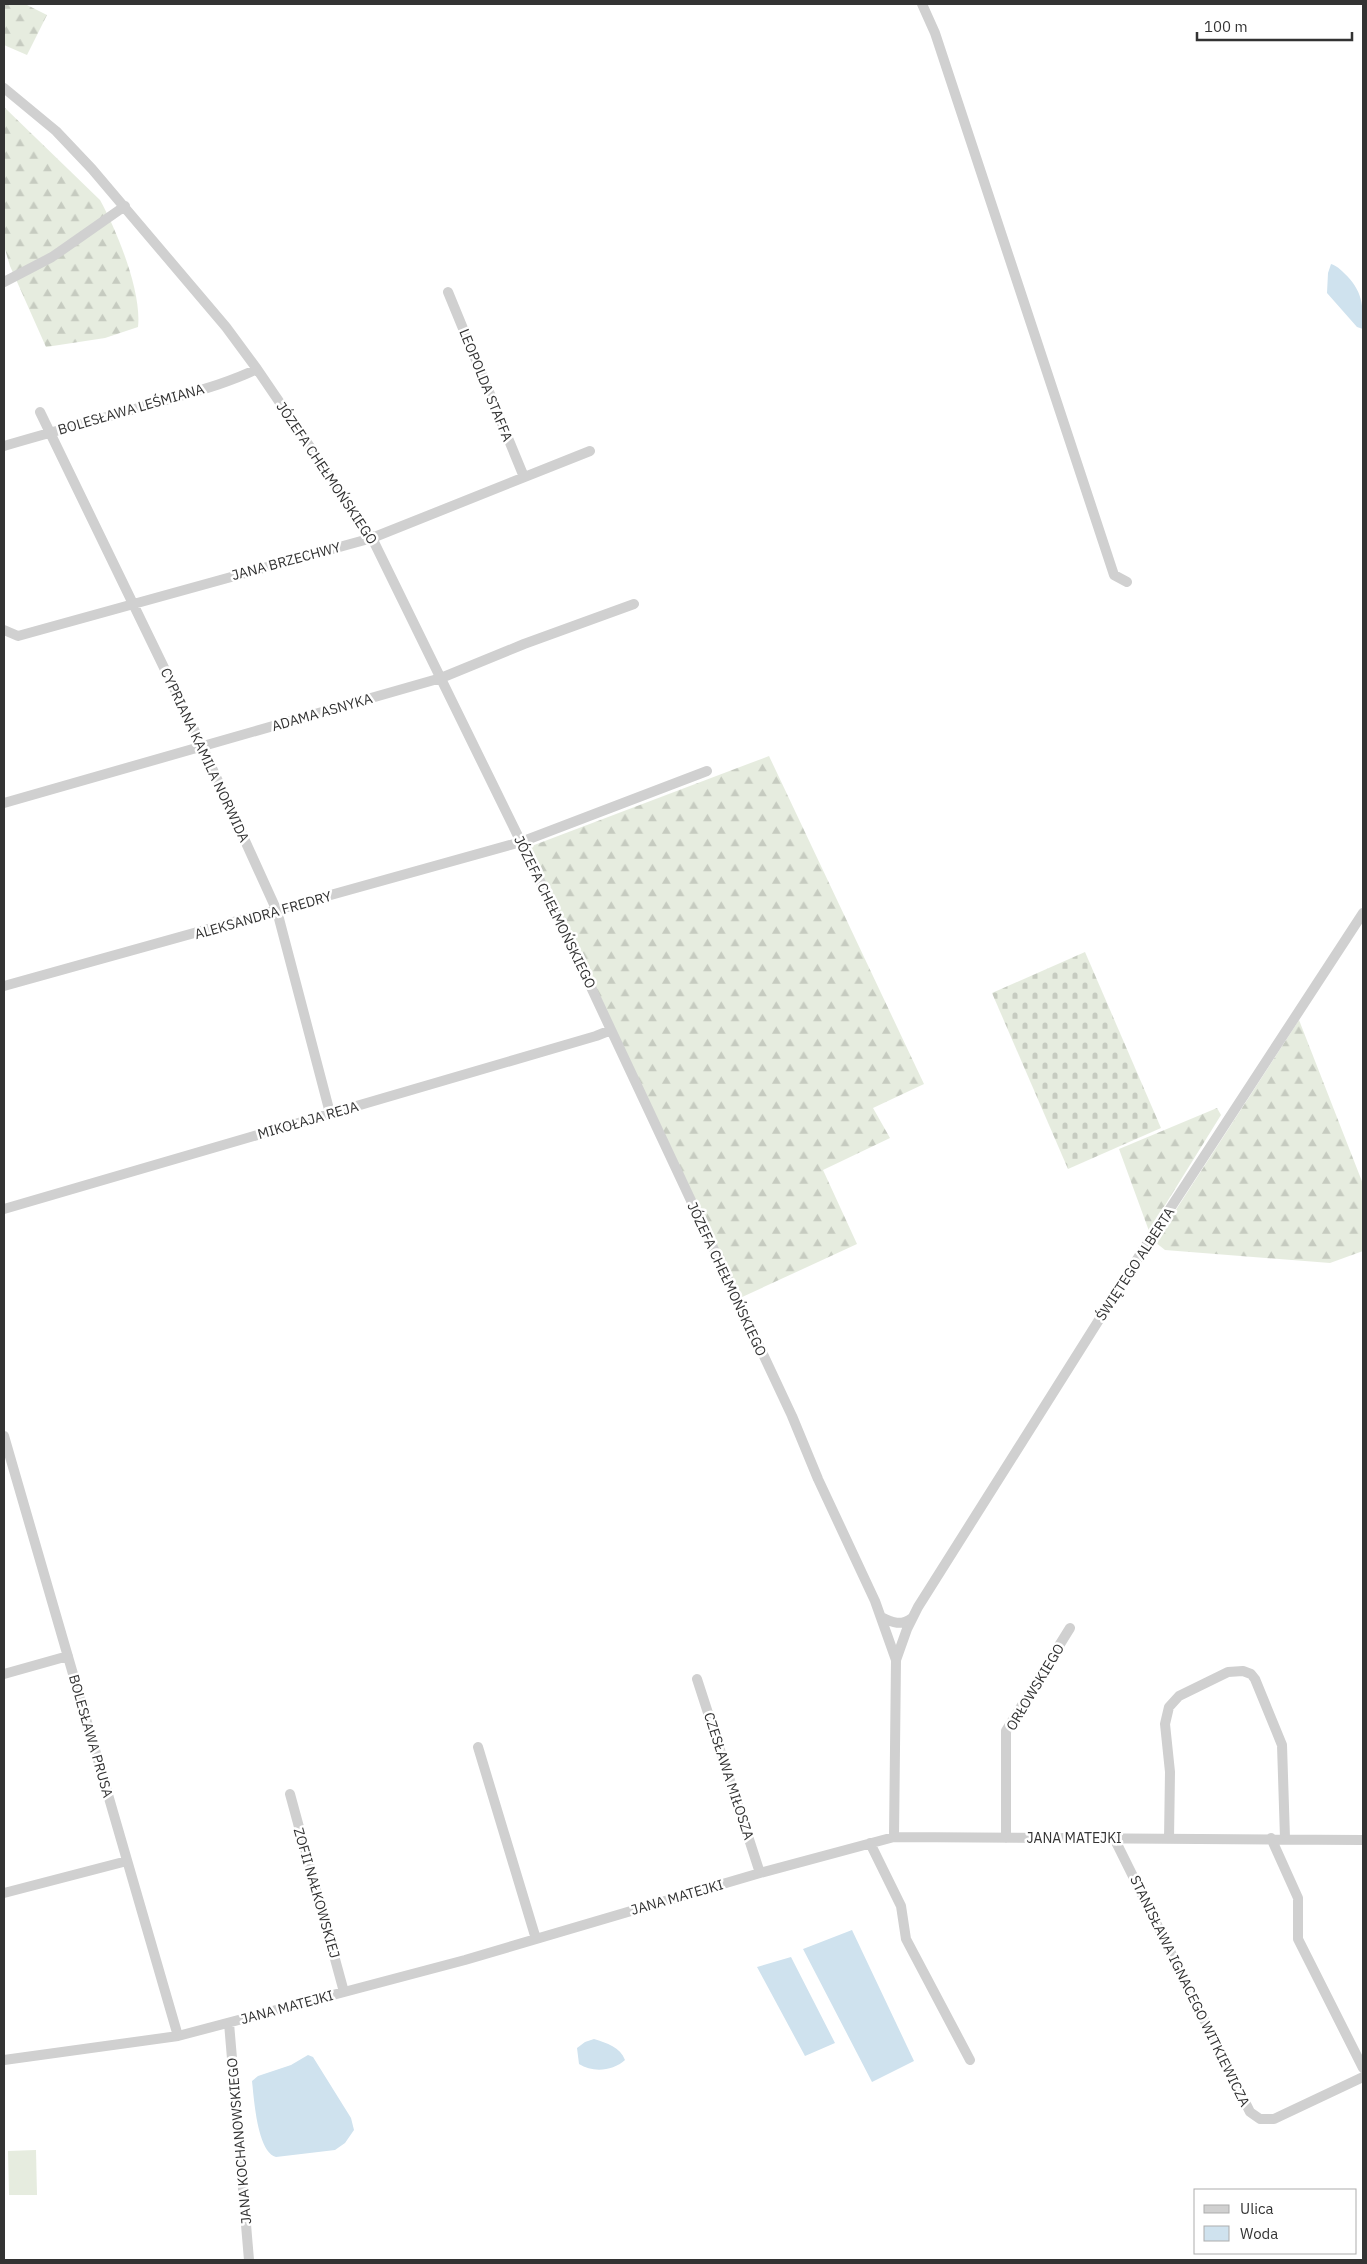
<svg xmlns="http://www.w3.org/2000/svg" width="1367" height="2264" viewBox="0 0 1367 2264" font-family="'IBM Plex Sans',sans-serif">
<defs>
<pattern id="forest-firs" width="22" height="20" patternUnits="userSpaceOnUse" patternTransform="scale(1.25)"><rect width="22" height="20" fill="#e6ecdf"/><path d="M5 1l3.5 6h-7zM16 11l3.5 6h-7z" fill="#c6cbc0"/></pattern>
<pattern id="cemetery-stones" width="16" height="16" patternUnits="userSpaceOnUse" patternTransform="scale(1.25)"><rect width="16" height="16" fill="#e6ecdf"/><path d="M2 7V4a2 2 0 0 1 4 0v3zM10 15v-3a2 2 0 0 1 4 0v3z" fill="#c6cbc0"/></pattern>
</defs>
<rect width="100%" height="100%" fill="#fff"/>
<!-- forest -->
<path fill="url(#forest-firs)" d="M4,4H25L47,15L27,55L4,45Z
M4,107L100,200C117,231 142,292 138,327L105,338L46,347L10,266L4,246Z
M769,756L924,1084L873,1108L890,1138L823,1170L857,1244L740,1298L687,1190L529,847Z
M1299,1020L1363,1184V1251L1330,1263L1165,1250L1155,1242Z
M1217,1108L1221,1115L1149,1231L1119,1149Z"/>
<!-- cemetery -->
<path fill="url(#cemetery-stones)" d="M1085,952L1161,1128L1068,1169L992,993Z"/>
<!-- pitch -->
<path fill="#e6ecdf" d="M36,2150L37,2195H9L8,2151Z"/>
<!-- water -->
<path fill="#cfe2ee" d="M1331,264C1337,266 1340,269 1344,273C1363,291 1363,305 1363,329L1357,327L1327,293L1328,273Z
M852,1930L914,2061L872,2082L803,1949Z
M791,1957L835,2043L805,2056L757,1967Z
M594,2039C607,2043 620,2047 625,2060C613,2071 593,2073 579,2064L577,2048L585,2042Z
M308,2055L313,2057L351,2118L354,2130L345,2143L335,2150L276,2157C257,2152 254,2098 252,2081L258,2076L291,2065Z"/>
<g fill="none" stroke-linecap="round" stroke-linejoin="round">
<!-- minor -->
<path stroke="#d0d0d0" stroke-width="10" d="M922,4L935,33L1114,575L1127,582
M4,88L56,131L92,169L226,327L257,369L372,538L567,936L792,1416L818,1479L875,1601L896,1660L894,1837
M4,282L52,257L125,206
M448,292L524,477
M40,412L202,746L277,911L330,1113
M4,446C58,430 112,416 166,400C197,391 228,383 257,369
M4,630L18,636L372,538L590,451
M4,803L441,678L524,644L634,604
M4,986L521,842L707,771
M4,1209L596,1036L611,1030
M4,1436L178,2036
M881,1617C893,1623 901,1626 912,1618
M896,1660L907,1629L918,1607L1143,1250L1363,913
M4,1674L68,1656
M697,1679L760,1873
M478,1747L536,1939
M290,1794L344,1992
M1006,1838V1731L1070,1628
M1114,1838L1250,2112L1260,2119H1274L1363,2077
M1271,1838L1298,1898V1939L1363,2068
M1169,1839L1170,1772L1165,1724L1169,1707L1179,1696L1228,1672L1243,1671L1251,1674L1255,1679L1282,1745L1285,1838
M870,1843L901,1906L906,1939L970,2060
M4,1893L127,1861
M229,2023L249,2260
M4,2060L178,2036L465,1960L760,1873L894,1837L1363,1840"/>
</g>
<g text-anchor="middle" stroke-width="5" stroke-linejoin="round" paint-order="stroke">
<!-- street labels -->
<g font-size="14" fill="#333" stroke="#fff">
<text transform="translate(486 385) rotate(68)" y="5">LEOPOLDA STAFFA</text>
<text transform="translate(131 409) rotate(-16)" y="5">BOLESŁAWA LEŚMIANA</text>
<text transform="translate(327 473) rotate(56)" y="5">JÓZEFA CHEŁMOŃSKIEGO</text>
<text transform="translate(286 561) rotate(-15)" y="5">JANA BRZECHWY</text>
<text transform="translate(322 712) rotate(-16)" y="5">ADAMA ASNYKA</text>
<text transform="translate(205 755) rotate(65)" y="5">CYPRIANA KAMILA NORWIDA</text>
<text transform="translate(555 912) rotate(64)" y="5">JÓZEFA CHEŁMOŃSKIEGO</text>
<text transform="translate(263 915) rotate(-16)" y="5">ALEKSANDRA FREDRY</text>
<text transform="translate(308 1120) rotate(-16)" y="5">MIKOŁAJA REJA</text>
<text transform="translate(1135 1264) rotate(-57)" y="5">ŚWIĘTEGO ALBERTA</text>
<text transform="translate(727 1279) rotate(65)" y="5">JÓZEFA CHEŁMOŃSKIEGO</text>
<text transform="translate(1035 1687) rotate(-59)" y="5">ORŁOWSKIEGO</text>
<text transform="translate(91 1736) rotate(74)" y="5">BOLESŁAWA PRUSA</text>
<text transform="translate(729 1776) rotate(72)" y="5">CZESŁAWA MIŁOSZA</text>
<text x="1074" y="1843">JANA MATEJKI</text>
<text transform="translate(317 1893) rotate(74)" y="5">ZOFII NAŁKOWSKIEJ</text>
<text transform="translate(677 1897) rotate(-16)" y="5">JANA MATEJKI</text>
<text transform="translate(1190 1991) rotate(64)" y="5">STANISŁAWA IGNACEGO WITKIEWICZA</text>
<text transform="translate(287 2007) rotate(-15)" y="5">JANA MATEJKI</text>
<text transform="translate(239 2141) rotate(-95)" y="5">JANA KOCHANOWSKIEGO</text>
</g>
</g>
<!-- border -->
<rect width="1367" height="2264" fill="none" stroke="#333333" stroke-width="10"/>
<!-- legend -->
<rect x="1194" y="2189" width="162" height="65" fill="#ffffff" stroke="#adadad"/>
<rect x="1204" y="2205" width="25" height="8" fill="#d0d0d0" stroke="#adadad"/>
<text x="1240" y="2214" font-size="15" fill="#333333">Ulica</text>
<rect x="1204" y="2226" width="25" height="15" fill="#cfe2ee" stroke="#adadad"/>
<text x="1240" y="2239" font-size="15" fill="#333333">Woda</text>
<!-- scale -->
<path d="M1197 32v8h155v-8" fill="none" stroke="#333333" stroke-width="2.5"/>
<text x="1204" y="32" font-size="15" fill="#333333" stroke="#ffffff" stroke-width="4" paint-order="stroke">100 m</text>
</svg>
